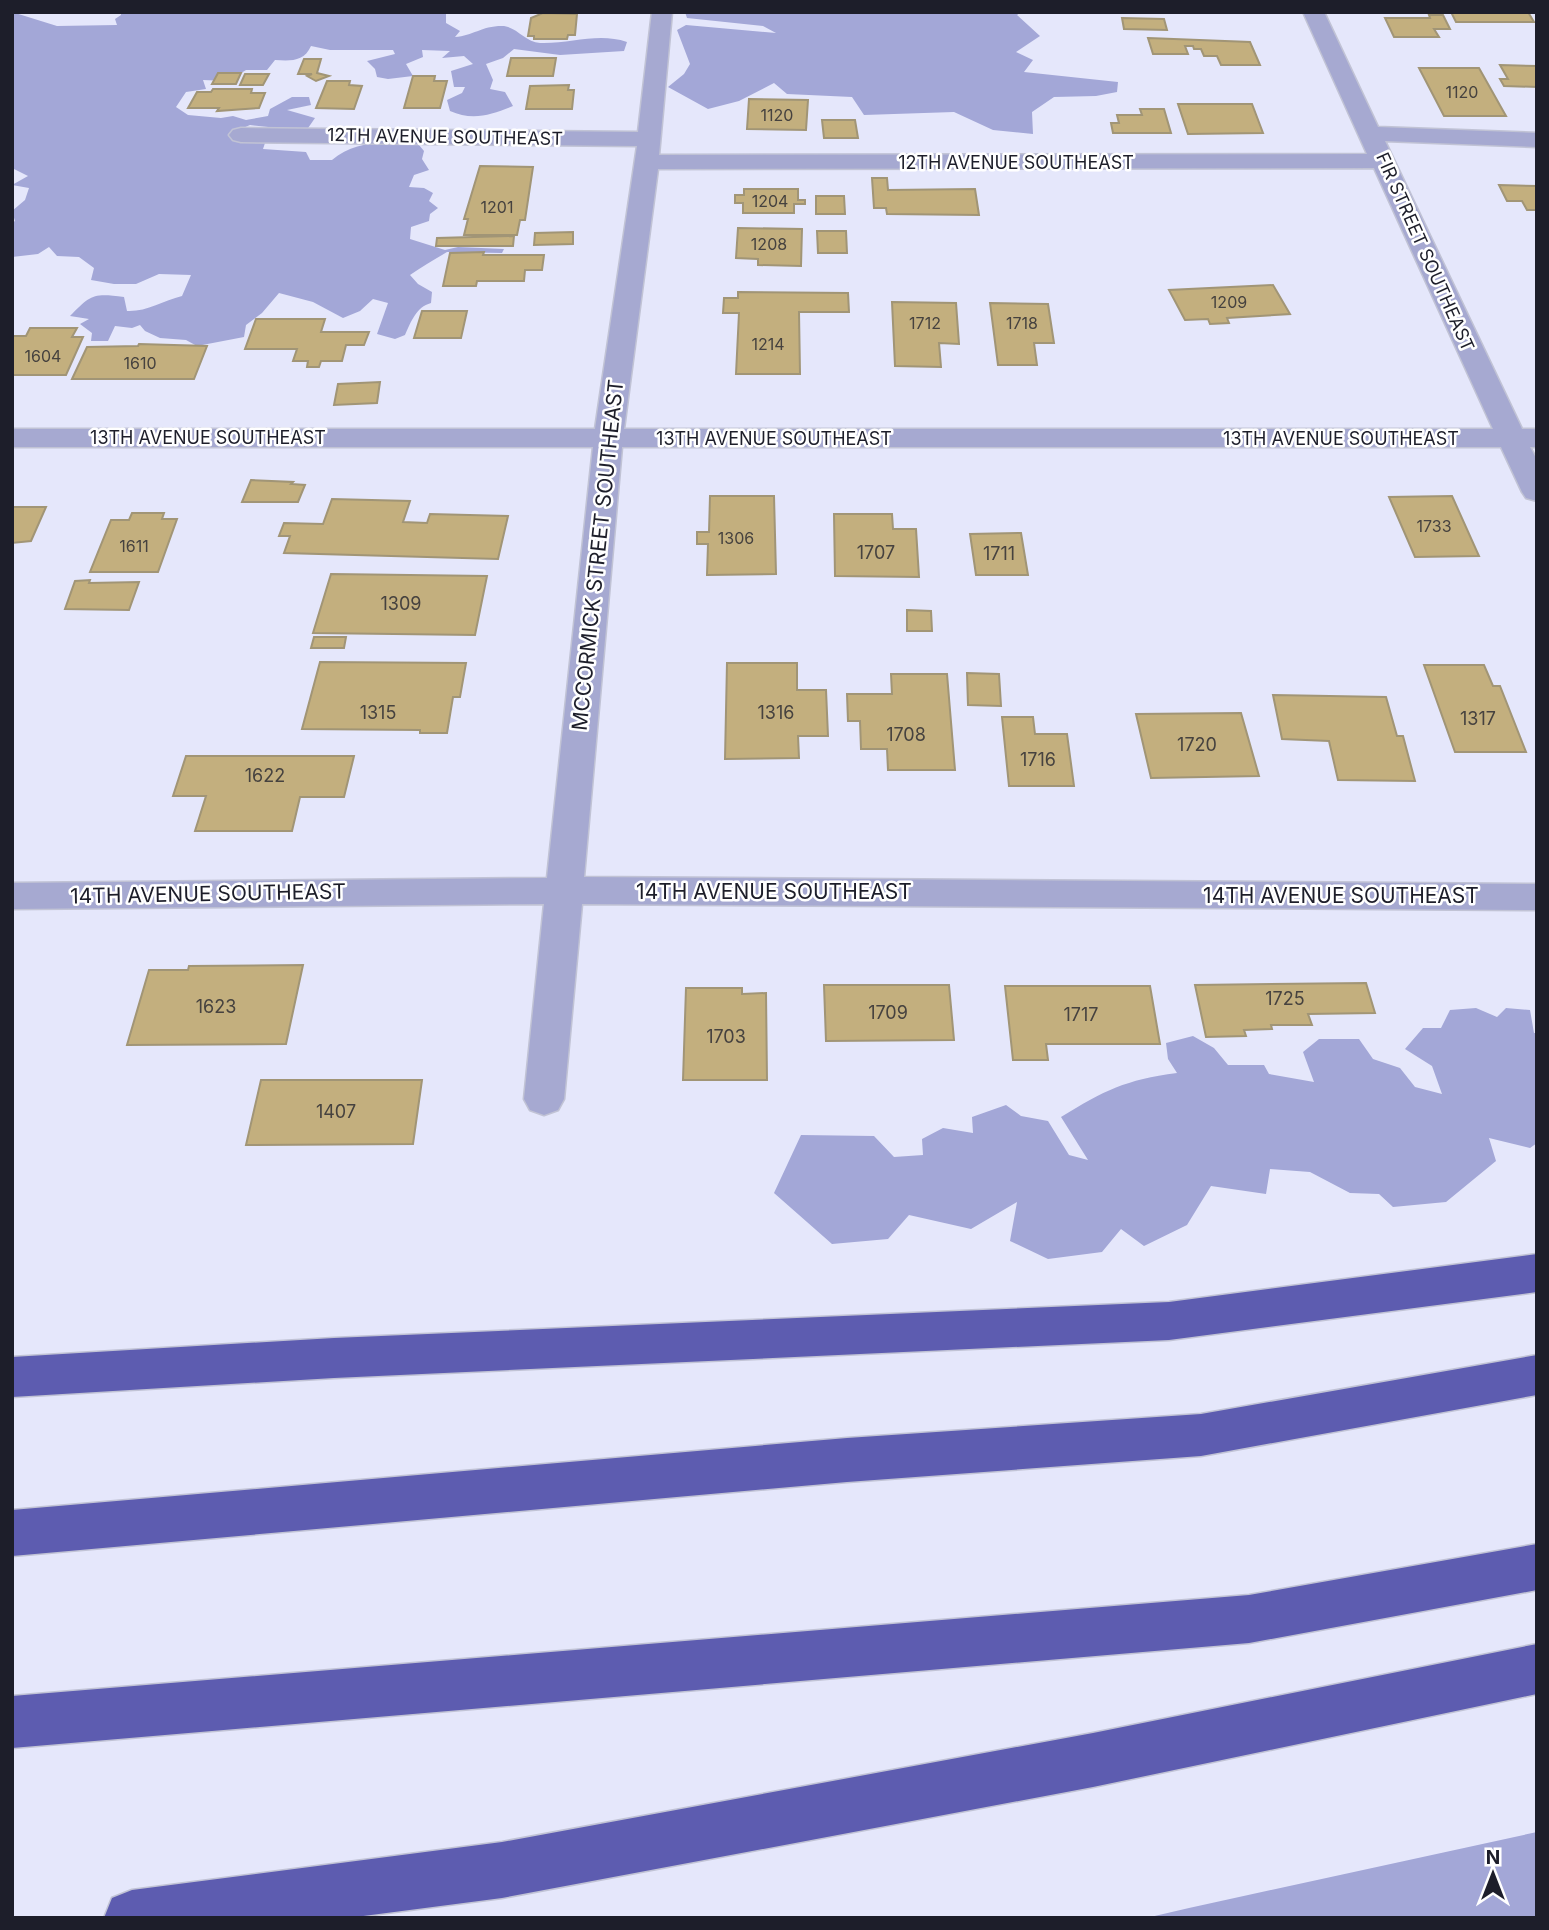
<svg xmlns="http://www.w3.org/2000/svg" width="1549" height="1930" viewBox="0 0 1549 1930" font-family="Inter,sans-serif">
<rect width="100%" height="100%" fill="#e5e7fb"/>
<!-- forest -->
<path fill="#a3a7d7" d="M12,12L57,26L117,25L115,19L121,15V12H446V23L460,31L455,37C473,36 481,26 502,26C516,26 525,42 540,43C571,44 598,32 627,42L624,51L560,55L514,49L503,58L486,64L493,80L490,89L505,92L513,106C492,115 472,121 450,111L447,100L462,93L465,87H454L451,71L473,64L464,56L442,58L450,51L422,50L423,57L406,64L413,76L388,79L377,77L375,69L367,61L395,54L393,50H330L311,46C304,62 290,61 275,60L267,70H246L228,81L203,80L206,89L186,92L176,107L188,115L221,118L233,116L246,120L268,116L270,109L292,97H309L311,105L287,110L315,118L306,131L250,125L231,133L265,143L263,149L306,152L310,160H332C356,139 388,142 419,145L424,151L422,159L429,170L414,175L409,187L424,188L433,193L429,201L438,208L430,214L429,221L411,227L410,239L445,250L458,247L504,249L502,253L447,252C434,260 423,266 410,275L418,284L432,292L431,303C416,307 411,322 405,335L395,339L377,334L388,303L373,299L360,311L343,318L313,302L279,293L262,313L246,325L244,337L197,346L186,340L160,338L145,331L140,325L132,328L115,326L108,341H91L92,333L80,324L89,319L70,316C91,295 92,293 124,297L127,311C146,312 163,301 182,296L191,275L159,274L136,284H114L91,280L94,268L79,257L57,256L49,247L38,254L12,257V223L15,221L12,211L25,200L29,188L12,185L28,176L12,168Z
M685,12H1021L1017,15L1040,36L1016,52L1033,60L1024,72L1118,82L1117,92L1096,96L1054,97L1032,112L1033,134L993,130L954,112L864,115L852,97L787,94L774,83L739,101L708,109L668,87L684,74L690,64L677,30L686,25L776,33L763,26L687,18Z
M1476,1008L1497,1017L1506,1008L1530,1010L1534,1033H1537V1143L1530,1148L1489,1138L1496,1161L1446,1202L1393,1207L1379,1194L1350,1193L1310,1172L1270,1169L1266,1194L1211,1186L1187,1225L1144,1246L1121,1229L1102,1252L1048,1259L1010,1241L1017,1202L971,1229L909,1215L888,1239L832,1244L774,1193L801,1135L874,1136L894,1157L923,1155L922,1139L943,1128L973,1133L972,1117L1006,1105L1021,1116L1048,1121L1069,1155L1088,1160L1061,1117C1105,1090 1125,1080 1177,1073L1168,1059L1166,1043L1193,1036L1214,1048L1228,1065H1264L1269,1074L1314,1082L1303,1052L1319,1039H1359L1373,1059L1400,1068L1415,1087L1442,1094L1432,1066L1405,1049L1423,1028H1441L1450,1010Z
M1537,1832V1918H1146L1189,1908Z"/>
<!-- building -->
<path fill="#c3af7e" stroke="#a19576" stroke-width="2" d="M1451,12H1528L1534,22H1456Z
M543,13L577,14L575,35H568L567,39H534V36H528L531,18Z
M1429,15H1443L1450,29H1434L1439,37H1394L1385,18H1430Z
M1122,18L1164,19L1167,30L1124,29Z
M1148,38L1250,42L1260,65H1221L1217,56H1204L1201,49H1194L1193,46H1185L1188,54H1153Z
M511,58H556L553,76H507Z
M304,59H321L317,73L329,76L316,81L307,76L312,74H298Z
M1500,65L1537,66V87L1504,86L1500,79H1508Z
M1419,68H1479L1506,116H1444Z
M218,73H241L236,84H212Z
M245,74H269L263,85H240Z
M413,76H435L434,81H447L440,108H404Z
M327,81H350L349,85L362,86L354,109L316,108Z
M569,85L568,90H574L572,109H526L530,86Z
M213,89H252L251,93H265L259,108L217,111L219,108H188L197,92H211Z
M749,99L808,100L806,130L747,129Z
M1178,104H1252L1263,133L1188,134Z
M1140,109H1164L1171,133H1113L1111,123H1119L1117,115H1142Z
M822,120H855L858,138H824Z
M480,166L533,167L525,220H520L517,235H464L468,219H464Z
M872,178H887L888,190L975,189L979,215L887,214L886,208H874Z
M1499,185L1537,186V210H1527L1522,201H1507Z
M744,189H798V200H805V204H794V213H743V203H735V195H744Z
M816,196H844L845,214H816Z
M738,228L802,229L801,266L758,265V259L736,258Z
M817,231H846L847,253H818Z
M573,232V244L534,245L535,233Z
M514,236L513,246H436L437,238Z
M484,252L483,255H544L542,270H525L524,281H477L476,286H443L450,253Z
M1273,285L1290,314L1227,318L1229,323L1210,324L1208,319L1185,320L1169,290Z
M738,292L848,293L849,312H799L800,374H736L739,313H723L724,298H738Z
M892,302L956,303L959,344L939,343L941,367L895,366Z
M990,303L1048,304L1054,343H1034L1037,365H998Z
M422,311H467L461,338H414Z
M256,319H325L321,332H369L364,345H346L342,361H321L319,367H307L308,361H293L297,349H245Z
M30,328H77L72,337H83L66,375H12V336H26Z
M139,344L207,346L194,379H72L87,347L138,346Z
M380,382L377,403L334,405L338,384Z
M251,480L293,482L291,484L305,485L298,502H242Z
M710,496H774L776,574L707,575L708,544H697V532H709Z
M1452,496L1479,556L1415,557L1389,497Z
M332,499L410,501L403,522L427,523L430,514L508,516L498,559L284,553L290,536H279L284,523L323,524Z
M12,507H46L31,541L12,543Z
M132,513H164L162,519H177L158,572H90L111,520H129Z
M834,514H892L893,529H916L919,577L835,576Z
M1021,533L1028,575H976L970,534Z
M331,574L487,576L475,635L313,633Z
M90,580L89,583L139,582L129,610L65,609L75,581Z
M907,610L931,611L932,631H907Z
M314,637H346L344,648H311Z
M320,662L466,663L460,697H453L447,733H420V730L302,729Z
M727,663H797V690H826L828,736H798L799,758L725,759Z
M1424,665H1484L1493,686H1500L1526,752H1455Z
M967,673L999,674L1001,706L968,705Z
M891,674H947L955,770H888L887,749H861L860,721H848L847,694H892Z
M1273,695L1386,697L1397,736H1403L1415,781L1338,780L1329,741L1282,739Z
M1241,713L1259,776L1151,778L1136,714Z
M1002,717H1033L1035,734H1067L1074,786H1009Z
M186,756H354L344,797H300L292,831H195L206,796H173Z
M303,965L286,1044L127,1045L149,970H188L189,966Z
M1366,983L1375,1013L1308,1014L1312,1025H1271L1272,1029L1244,1030L1246,1036L1206,1037L1195,985Z
M824,985H949L954,1040L826,1041Z
M1005,986H1150L1160,1044H1046L1048,1060H1013Z
M686,988H742V994L766,993L767,1080H683Z
M261,1080H422L413,1144L246,1145Z"/>
<g fill="none" stroke-linecap="round" stroke-linejoin="round">
<defs>
<path id="minor" d="M652,12H672L659,155L1367,154L1303,12H1324L1378,127L1537,133V147L1385,141L1522,429H1537V447H1530L1537,460V501L1526,498L1522,492L1501,447H622L584,877L1537,884V910L582,904L564,1099L558,1110L544,1115L530,1110L524,1099L544,904L12,909V883L547,878L593,447H12V429H595L637,146L241,142L233,140L229,135L233,130L241,128L638,132ZM1374,168L1493,429H624L658,169Z"/>
<path id="highway" d="M1537,1254V1292L1169,1340L334,1378L12,1397V1357L334,1338L1169,1302Z
M1537,1355V1395L1201,1456L847,1482L12,1556V1510L847,1438L1201,1414Z
M1537,1544V1590L1249,1643L12,1748V1696L1249,1595Z
M1537,1644V1694L1093,1787L502,1898L348,1918H104L112,1898L132,1890L502,1842L1093,1733Z"/>
</defs>
<!-- minor casing -->
<use href="#minor" stroke="#c1c3d5" stroke-width="3"/>
<!-- highway casing -->
<use href="#highway" stroke="#c1c3d5" stroke-width="3"/>
<!-- minor -->
<use href="#minor" fill="#a6a9d1" fill-rule="evenodd"/>
<!-- highway -->
<use href="#highway" fill="#5d5cb0" fill-rule="evenodd"/>
</g>
<g text-anchor="middle" stroke-width="5" stroke-linejoin="round" paint-order="stroke">
<!-- far-number labels -->
<g font-size="16" fill="#46423f">
<text x="1462" y="98">1120</text>
<text x="777" y="121">1120</text>
<text x="770" y="207">1204</text>
<text x="497" y="213">1201</text>
<text x="769" y="250">1208</text>
<text x="1229" y="308">1209</text>
<text x="925" y="329">1712</text>
<text x="1022" y="329">1718</text>
<text x="768" y="350">1214</text>
<text x="43" y="362">1604</text>
<text x="140" y="369">1610</text>
<text x="1434" y="532">1733</text>
<text x="736" y="544">1306</text>
<text x="134" y="552">1611</text>
</g>
<!-- far-street labels -->
<g font-size="18" fill="#1d1e2a" stroke="#fff">
<text transform="translate(445 137) rotate(1)" y="6">12TH AVENUE SOUTHEAST</text>
<text x="1016" y="169">12TH AVENUE SOUTHEAST</text>
<text transform="translate(1425 252) rotate(66)" y="6">FIR STREET SOUTHEAST</text>
<text x="208" y="444">13TH AVENUE SOUTHEAST</text>
<text x="774" y="445">13TH AVENUE SOUTHEAST</text>
<text x="1341" y="445">13TH AVENUE SOUTHEAST</text>
</g>
<!-- number labels -->
<g font-size="18" fill="#46423f">
<text x="876" y="559">1707</text>
<text x="999" y="560">1711</text>
<text x="401" y="610">1309</text>
<text x="378" y="719">1315</text>
<text x="776" y="719">1316</text>
<text x="1478" y="725">1317</text>
<text x="906" y="741">1708</text>
<text x="1197" y="751">1720</text>
<text x="1038" y="766">1716</text>
<text x="265" y="782">1622</text>
<text x="1285" y="1005">1725</text>
<text x="216" y="1013">1623</text>
<text x="888" y="1019">1709</text>
<text x="1081" y="1021">1717</text>
<text x="726" y="1043">1703</text>
<text x="336" y="1118">1407</text>
</g>
<!-- street labels -->
<g font-size="21" fill="#1d1e2a" stroke="#fff">
<text transform="translate(598 555) rotate(-84)" y="7">MCCORMICK STREET SOUTHEAST</text>
<text x="774" y="899">14TH AVENUE SOUTHEAST</text>
<text transform="translate(208 894) rotate(-1)" y="7">14TH AVENUE SOUTHEAST</text>
<text x="1341" y="903">14TH AVENUE SOUTHEAST</text>
</g>
</g>
<!-- border -->
<rect width="1549" height="1930" fill="none" stroke="#1d1e2a" stroke-width="28"/>
<!-- north arrow -->
<g transform="translate(1493 1874)" stroke="#ffffff" stroke-width="5" paint-order="stroke">
<path d="M0-5L12 26L0 18L-12 26Z" fill="#1d1e2a"/>
<text y="-10" font-size="19" font-weight="bold" text-anchor="middle" fill="#1d1e2a">N</text>
</g>
</svg>
